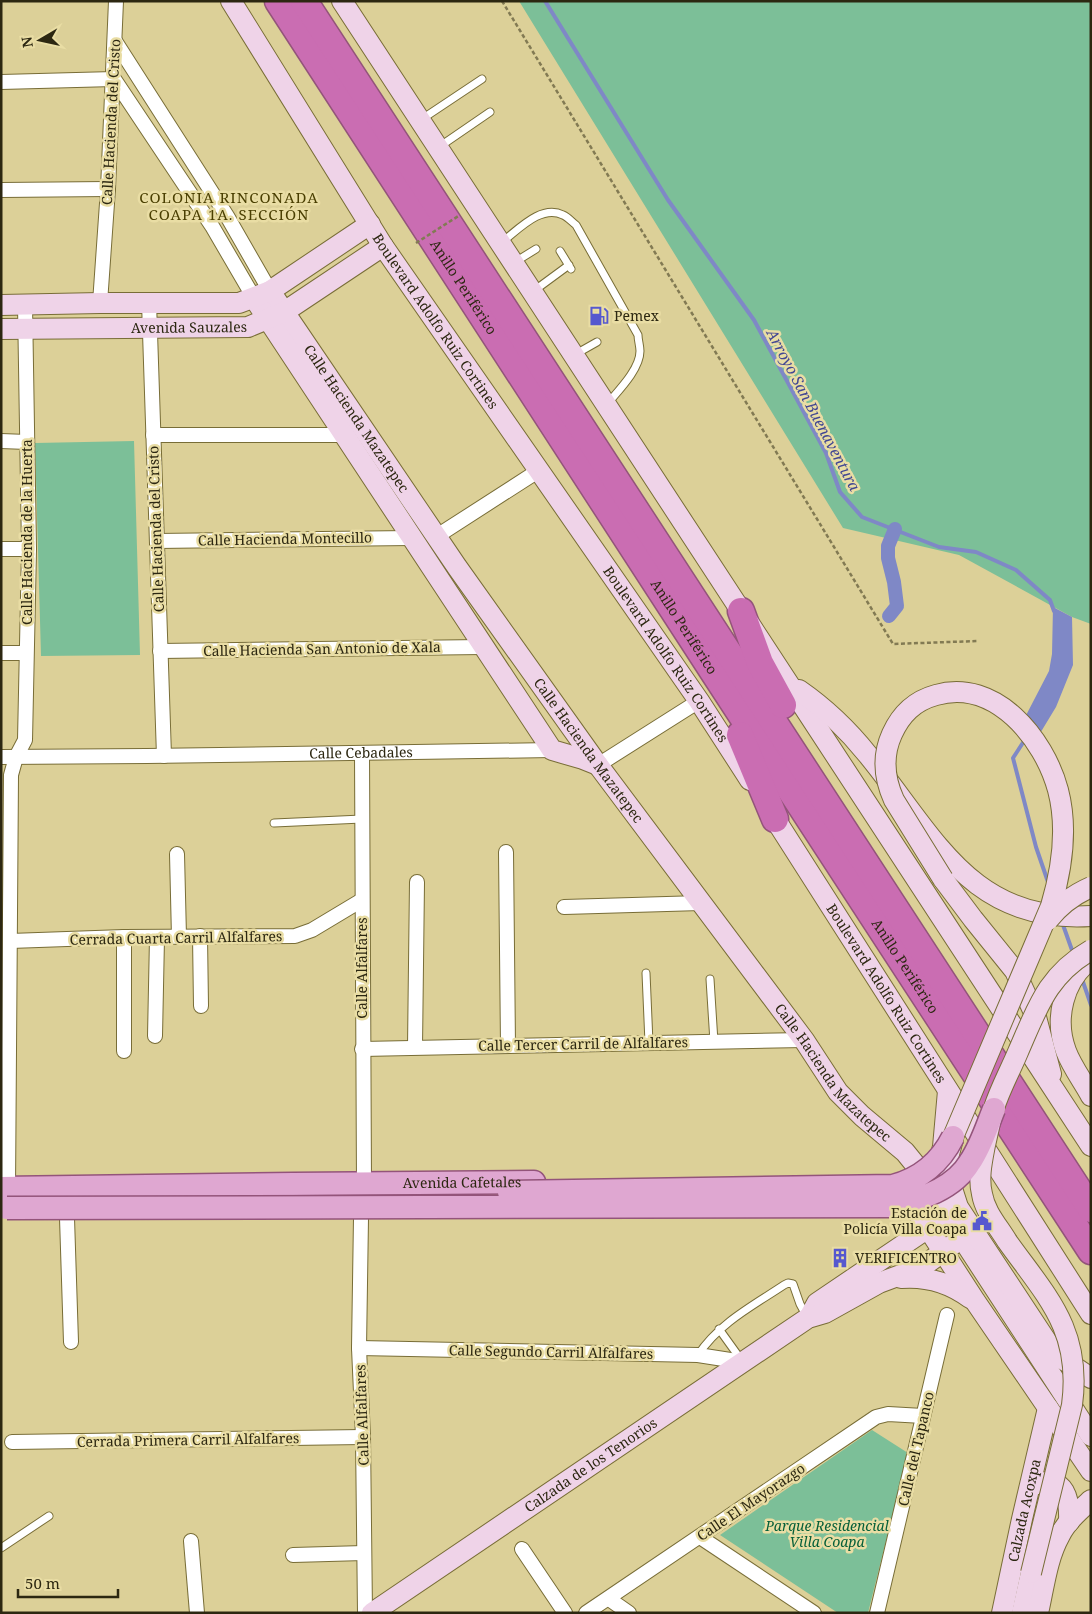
<svg xmlns="http://www.w3.org/2000/svg" width="1092" height="1614" viewBox="0 0 1092 1614" font-family="'Noto Serif',serif">
<rect width="100%" height="100%" fill="#dcd098"/>
<!-- green -->
<path fill="#7cbf98" d="M519,1H1091V624L1072,617L959,555L843,528Z
M134,441L140,655L41,656L35,443Z
M872,1430L908,1453L868,1613H838L720,1535Z"/>
<!-- water -->
<path fill="#7f88c6" d="M1053,607L1072,617L1073,665L1056,707L1036,740L1021,725L1049,671L1052,654Z"/>
<g fill="none" stroke-linecap="round" stroke-linejoin="round">
<!-- stream -->
<path stroke="#7f88c6" stroke-width="4" d="M545,1L668,200L754,320L826,453L840,492L862,517L939,547L976,552L1016,570L1050,600L1054,611
M1026,738L1013,758L1036,847L1048,882
M1062,922L1073,953
M1082,979L1091,1005"/>
<!-- canal -->
<path stroke="#7f88c6" stroke-width="14" d="M889,616L897,606L894,582L888,558V546L895,529"/>
<defs>
<path id="lane" d="M422,119L482,79
M439,147L490,112
M502,242C518,230 541,204 563,215C568,217 572,222 576,225L638,335C638,340 640,346 640,351C640,369 619,390 608,403
M560,251L571,269
M515,262L536,249
M535,290L569,265
M574,355L597,342
M274,823L362,819
M646,973L649,1043
M710,979L714,1042
M719,1329L742,1361
M698,1355C719,1323 754,1305 784,1285L788,1283L793,1284L800,1304L806,1315
M1,1548L49,1516"/>
<g id="street">
<path d="M115,41L227,216L270,291"/>
<path d="M1,82L114,79L212,226L254,298"/>
<path d="M1,190L108,189"/>
<path d="M149,302L164,756"/>
<path d="M100,303L108,189L116,1"/>
<path d="M153,435H345"/>
<path d="M1,441L27,442"/>
<path d="M437,536L538,471"/>
<path d="M157,541L412,538"/>
<path d="M1,549H29"/>
<path d="M160,651L483,647"/>
<path d="M1,653H26"/>
<path d="M362,753L364,1183"/>
<path id="s1" d="M1,757L147,756L552,750"/>
<path d="M598,765L699,701"/>
<path d="M506,852L508,1046"/>
<path d="M177,854L179,937"/>
<path d="M564,907L701,903"/>
<path d="M200,936L201,1006"/>
<path d="M10,941L124,937L295,936L312,930L362,900"/>
<path d="M155,1036L157,938"/>
<path d="M415,1047L417,882"/>
<path d="M362,1049L804,1040"/>
<path d="M124,1051V937"/>
<path d="M8,1188L11,775L16,757L25,740L29,549L25,305"/>
<path d="M67,1218L71,1342"/>
<path d="M361,1218L359,1348L363,1437L365,1613"/>
<path d="M359,1348L698,1355L743,1362"/>
<path d="M12,1442L363,1437"/>
<path d="M700,1537L814,1613"/>
<path d="M191,1541L197,1613"/>
<path d="M522,1549L565,1613"/>
<path d="M293,1555L364,1553"/>
<path d="M609,1599L629,1613"/>
<path d="M586,1613L876,1417L888,1414L923,1416"/>
<path d="M877,1613L947,1315"/>
</g>
<g id="secondary">
<path id="s2" d="M231,1L383,246L699,701L750,780"/>
<path d="M342,1L1091,1146"/>
<path id="s3" d="M270,291L457,567L598,765L804,1040L838,1092L862,1116L905,1152L922,1173L962,1238L1091,1436"/>
<path d="M254,298L552,750L583,759L598,765"/>
<path d="M1,305L100,303H239L270,291L370,224"/>
<path id="s4" d="M1,329L248,327L284,312L383,246"/>
<path d="M799,690C825,708 848,730 868,755C933,834 970,924 1091,916"/>
<path id="s5" d="M768,808L1091,1314"/>
<path d="M943,879L973,919L1015,971L1036,1017L1051,1074"/>
<path d="M1091,959C1063,980 1054,1019 1066,1051C1072,1067 1083,1081 1091,1096"/>
<path d="M953,1139L948,1158V1169L949,1179L958,1207L1047,1342L1064,1360L1091,1378"/>
<path d="M941,1154L943,1147L948,1091"/>
<path d="M902,1188L975,1301L1091,1471"/>
<path d="M901,1278C926,1276 950,1283 970,1298"/>
<path d="M811,1314L817,1303L940,1220"/>
<path d="M1037,1484C1065,1475 1070,1500 1069,1522"/>
<path id="s6" d="M372,1613L808,1318L825,1313L879,1283L922,1267L962,1238"/>
<path id="s7" d="M1002,1613L1022,1519L1048,1408"/>
<path d="M1022,1613L1031,1573"/>
<path d="M1038,1613C1044,1587 1047,1558 1060,1535C1067,1521 1080,1510 1091,1500"/>
</g>
<g id="primary">
<path id="s8" d="M1,1188L293,1184L534,1182"/>
</g>
<g id="highway">
<path id="s9" d="M278,1L716,676L1091,1251"/>
<path d="M304,1L1091,1209"/>
<path d="M741,611L760,663L783,705"/>
<path d="M740,735L775,819"/>
</g>
</defs>
<!-- lane casing -->
<use href="#lane" stroke="#786d37" stroke-width="9"/>
<!-- street casing -->
<use href="#street" stroke="#786d37" stroke-width="16"/>
<!-- secondary casing -->
<use href="#secondary" stroke="#786d37" stroke-width="22"/>
<!-- primary casing -->
<use href="#primary" stroke="#93547a" stroke-width="25"/>
<!-- highway casing -->
<use href="#highway" stroke="#93547a" stroke-width="29"/>
<!-- path -->
<path stroke="#827a53" stroke-width="2.5" stroke-dasharray="4 2.5" stroke-linecap="butt" d="M502,1L893,644L977,641"/>
<!-- lane -->
<use href="#lane" stroke="#fff" stroke-width="7"/>
<!-- street -->
<use href="#street" stroke="#fff" stroke-width="14"/>
<!-- secondary -->
<use href="#secondary" stroke="#efd3e8" stroke-width="20"/>
<!-- primary -->
<use href="#primary" stroke="#dfa7d1" stroke-width="22"/>
<!-- highway -->
<use href="#highway" stroke="#ca6db2" stroke-width="26"/>
<defs>
<path id="secondary-bridge" d="M943,879L894,800C884,778 882,756 892,734C901,714 914,701 936,695C995,678 1044,738 1058,790C1068,828 1062,869 1051,906L953,1137
M1048,920C1059,906 1075,894 1091,887
M1031,1573L1072,1405C1082,1330 1047,1297 1007,1241C998,1226 985,1212 982,1194C978,1178 982,1161 985,1145C988,1133 990,1120 994,1108C1000,1089 1010,1071 1018,1052C1037,1009 1047,975 1091,950"/>
<path id="primary-bridge" d="M509,1192L893,1186C920,1179 940,1163 953,1137
M7,1208L891,1206C920,1200 954,1189 970,1162C981,1146 987,1126 994,1109"/>
</defs>
<!-- secondary-bridge casing -->
<use href="#secondary-bridge" stroke="#786d37" stroke-width="22" stroke-linecap="butt"/>
<!-- primary-bridge casing -->
<use href="#primary-bridge" stroke="#93547a" stroke-width="25" stroke-linecap="butt"/>
<!-- path-bridge -->
<path stroke="#827a53" stroke-width="2.5" stroke-dasharray="4 2.5" stroke-linecap="butt" d="M416,243L460,215"/>
<!-- secondary-bridge -->
<use href="#secondary-bridge" stroke="#efd3e8" stroke-width="20"/>
<!-- primary-bridge -->
<use href="#primary-bridge" stroke="#dfa7d1" stroke-width="22"/>
</g>
<!-- icons -->
<defs>
<symbol id="fuel-bare" viewBox="-9 -9 18 18"><path d="M-5.5-6h7V0h2V4h1.3V-2.5L3-4.5l.8-.8L6-3V5H2.5V1h-1V6h-7ZM-4.2-4.7v3.2H.2V-4.7Z" fill="#5658cf" stroke="#e9dda4" stroke-width="2.5" paint-order="stroke"/></symbol>
<symbol id="civic-bare" viewBox="-9 -9 18 18"><path d="M-.6-6.5H3V-4.5H.6V-3L4-1V1h2V6H-6V1h2V-1L-.6-3ZM-1.2 2.5V6h2.4V2.5Z" fill="#5658cf" stroke="#e9dda4" stroke-width="2.5" paint-order="stroke"/></symbol>
<symbol id="building-bare" viewBox="-9 -9 18 18"><path d="M-4-6H4V6H1V3H-1V6H-4ZM-2.5-4.3h1.7v1.8h-1.7ZM.8-4.3h1.7v1.8H.8ZM-2.5-1h1.7V.8h-1.7ZM.8-1h1.7V.8H.8Z" fill="#5658cf" stroke="#e9dda4" stroke-width="2.5" paint-order="stroke"/></symbol>
</defs>
<g fill-rule="evenodd">
<use href="#fuel-bare" x="585" y="302" width="28" height="28"/>
<use href="#civic-bare" x="968" y="1207" width="28" height="28"/>
<use href="#building-bare" x="826" y="1244" width="28" height="28"/>
</g>
<g text-anchor="middle" stroke-width="5" stroke-linejoin="round" paint-order="stroke">
<!-- street labels -->
<g font-size="14" fill="#2c2711" stroke="#e9dda4">
<text transform="translate(111 122) rotate(-87)" y="5">Calle Hacienda del Cristo</text>
<text dy="5" stroke="none"><textPath href="#s9" startOffset="341">Anillo Periférico</textPath></text>
<text dy="5" stroke="none"><textPath href="#s2" startOffset="380">Boulevard Adolfo Ruiz Cortines</textPath></text>
<text dy="5" stroke="none"><textPath href="#s4" startOffset="188">Avenida Sauzales</textPath></text>
<text dy="5" stroke="none"><textPath href="#s3" startOffset="154">Calle Hacienda Mazatepec</textPath></text>
<text transform="translate(156 529) rotate(-92)" y="5">Calle Hacienda del Cristo</text>
<text transform="translate(27 532) rotate(-90)" y="5">Calle Hacienda de la Huerta</text>
<text transform="translate(285 539) rotate(-1)" y="5">Calle Hacienda Montecillo</text>
<text dy="5" stroke="none"><textPath href="#s9" startOffset="746">Anillo Periférico</textPath></text>
<text transform="translate(322 649) rotate(-1)" y="5">Calle Hacienda San Antonio de Xala</text>
<text dy="5" stroke="none"><textPath href="#s2" startOffset="785">Boulevard Adolfo Ruiz Cortines</textPath></text>
<text dy="5" stroke="none"><textPath href="#s3" startOffset="559">Calle Hacienda Mazatepec</textPath></text>
<text dy="5" stroke="none"><textPath href="#s1" startOffset="360">Calle Cebadales</textPath></text>
<text transform="translate(176 938) rotate(-1)" y="5">Cerrada Cuarta Carril Alfalfares</text>
<text dy="5" stroke="none"><textPath href="#s9" startOffset="1151">Anillo Periférico</textPath></text>
<text transform="translate(362 968) rotate(-90)" y="5">Calle Alfalfares</text>
<text dy="5" stroke="none"><textPath href="#s5" startOffset="220">Boulevard Adolfo Ruiz Cortines</textPath></text>
<text transform="translate(583 1044) rotate(-1)" y="5">Calle Tercer Carril de Alfalfares</text>
<text dy="5" stroke="none"><textPath href="#s3" startOffset="964">Calle Hacienda Mazatepec</textPath></text>
<text dy="5" stroke="none"><textPath href="#s8" startOffset="461">Avenida Cafetales</textPath></text>
<text transform="translate(551 1352) rotate(1)" y="5">Calle Segundo Carril Alfalfares</text>
<text transform="translate(362 1415) rotate(-92)" y="5">Calle Alfalfares</text>
<text transform="translate(188 1440) rotate(-1)" y="5">Cerrada Primera Carril Alfalfares</text>
<text transform="translate(916 1449) rotate(-77)" y="5">Calle del Tapanco</text>
<text dy="5" stroke="none"><textPath href="#s6" startOffset="264">Calzada de los Tenorios</textPath></text>
<text transform="translate(751 1502) rotate(-34)" y="5">Calle El Mayorazgo</text>
<text dy="5" stroke="none"><textPath href="#s7" startOffset="105">Calzada Acoxpa</textPath></text>
</g>
<!-- poi labels -->
<g font-size="14" fill="#2c2711" stroke="#e9dda4" text-anchor="start">
<text x="614" y="321">Pemex</text>
<text x="967" y="1218" text-anchor="end">Estación de<tspan x="967" dy="16">Policía Villa Coapa</tspan></text>
<text x="855" y="1263">VERIFICENTRO</text>
</g>
<!-- park labels -->
<g font-size="14" font-style="italic" fill="#065f39" stroke="#e9dda4">
<text x="827" y="1531">Parque Residencial<tspan x="827" dy="16">Villa Coapa</tspan></text>
</g>
<!-- neighbourhood labels -->
<g font-size="15" letter-spacing="1" fill="#4a3f02" stroke="#e9dda4">
<text x="229" y="203">COLONIA RINCONADA<tspan x="229" dy="17">COAPA 1A. SECCIÓN</tspan></text>
</g>
<!-- water labels -->
<g font-size="15" font-style="italic" fill="#424793" stroke="#e9dda4">
<text transform="translate(813 410) rotate(62)" y="5">Arroyo San Buenaventura</text>
</g>
</g>
<!-- border -->
<rect width="1092" height="1614" fill="none" stroke="#2c2711" stroke-width="5"/>
<!-- north arrow -->
<g transform="translate(40 40) rotate(261)" stroke="#e9dda4" stroke-width="4" paint-order="stroke">
<path d="M0-4L9 19L0 12L-9 19Z" fill="#2c2711"/>
<text y="-8" font-size="14" font-weight="bold" text-anchor="middle" fill="#2c2711">N</text>
</g>
<!-- scale -->
<path d="M18 1589v8h100v-8" fill="none" stroke="#2c2711" stroke-width="2.5"/>
<text x="25" y="1589" font-size="15" fill="#2c2711" stroke="#e9dda4" stroke-width="4" paint-order="stroke">50 m</text>
</svg>
